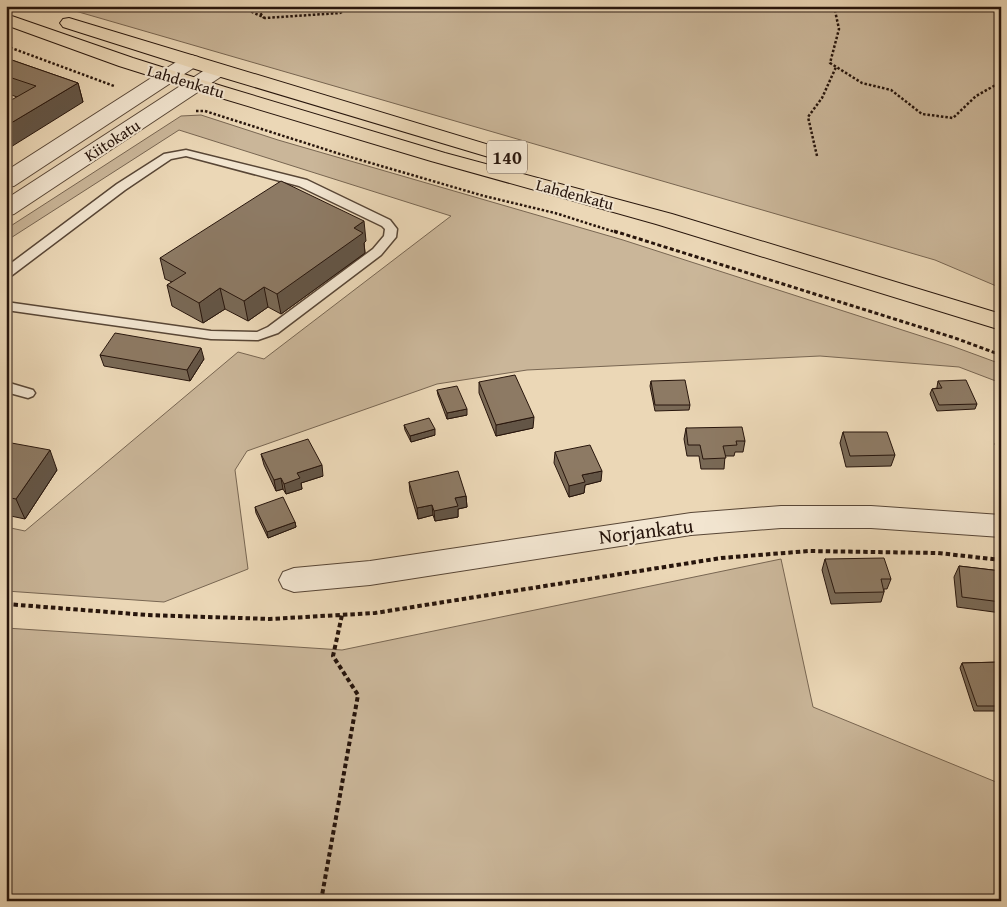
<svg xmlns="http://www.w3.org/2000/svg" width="1007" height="907" viewBox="0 0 1007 907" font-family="'Gentium Book Plus',serif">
<rect width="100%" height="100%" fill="#ebd7b6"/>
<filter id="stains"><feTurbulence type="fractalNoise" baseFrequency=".004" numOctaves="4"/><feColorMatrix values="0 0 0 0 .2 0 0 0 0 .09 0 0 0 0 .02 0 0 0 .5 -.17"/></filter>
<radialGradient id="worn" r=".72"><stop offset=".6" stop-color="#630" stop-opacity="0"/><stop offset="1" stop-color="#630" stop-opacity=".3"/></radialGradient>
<!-- green -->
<path fill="#cab699" stroke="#786652" d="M58,6H1001V288L935,260Z
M201,115L278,140L623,240L952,346L1001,364V383L959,367L820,356L527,370L437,384L247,451L235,470L248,569L164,602L6,591V527L25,531L238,352L264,359L451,216L179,130L6,241V229L181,116Z
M781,559L813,707L1001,784V901H6V628L342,650Z"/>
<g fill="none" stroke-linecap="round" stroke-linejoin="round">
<defs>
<path id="service" d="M186,150L307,180L390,220L397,229L396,237L381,255L278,333L258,340L211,339L6,310V302L211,331L257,332L268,327L373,249L384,236L385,229L382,226L299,186L186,156L171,159L125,190L11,276L6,277V267L117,184L164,154Z
M6,382L33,390L35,393L33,396L28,398L6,392Z"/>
<path id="minor" d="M191,55L198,57L201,61L198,65L14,186L6,187V171L184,57Z
M218,64L225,66L228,70L225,74L14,214L6,216V199L211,66Z
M781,506H871L1001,515V537L871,528H781L691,535L370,585L294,592L283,588L279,580L283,572L294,568L370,561L691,513Z"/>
<path id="primary" d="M6,14L133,58L225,87L445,153L672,214L1001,314V330L656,224L431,161L211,95L119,66L6,25Z
M69,18L516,153L520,157L516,161L509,163L502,161L211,74L63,27L60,23L63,19Z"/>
</defs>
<!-- service casing -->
<use href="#service" stroke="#584636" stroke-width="3"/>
<!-- minor casing -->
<use href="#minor" stroke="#584636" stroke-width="2"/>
<!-- primary casing -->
<use href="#primary" stroke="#27150c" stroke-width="2"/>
<!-- path-far2 -->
<path stroke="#27150c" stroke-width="2.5" stroke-dasharray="2.5 2" stroke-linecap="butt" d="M239,6L265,18L340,13L352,6
M255,6L264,18
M305,6L334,12
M834,6L839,29L830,63L862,83L891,90L922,114L953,118L976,96L1001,82
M6,46L114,86
M196,111H205L340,154L484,196L555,213L618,233
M817,156L808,117L822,98L836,67"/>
<!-- path-far1 -->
<path stroke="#27150c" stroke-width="3" stroke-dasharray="4 2.5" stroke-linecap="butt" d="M614,231L955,338L1001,355"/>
<!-- path -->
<path stroke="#27150c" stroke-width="4" stroke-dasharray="4.5 3" stroke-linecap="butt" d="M6,604L147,615L270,619L375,613L721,558L809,551L938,553L1001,560
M321,901L358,695L333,656L342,615"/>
<!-- service -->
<use href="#service" fill="#f2e5d0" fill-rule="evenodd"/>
<!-- minor -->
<use href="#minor" fill="#f2e5d0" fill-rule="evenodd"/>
<!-- primary -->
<use href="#primary" fill="#ebd7b6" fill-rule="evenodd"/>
</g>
<!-- wall -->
<path fill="#796956" stroke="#27150c" d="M6,58L78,83L83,102L17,97L6,93Z
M366,241L364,243L365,253L281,314L268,307L248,321L225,309L203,323L172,306L167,285L172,282L165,279L160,258Z
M100,355L204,359L190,381L104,366Z
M651,381L690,405L689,410L655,411L650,386Z
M938,381L977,404L975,409L937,411L930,394L932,389L937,388V387Z
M479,382L533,428L496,436L479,393Z
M437,390L467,415L447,419L438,395Z
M404,425L435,435L411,442L405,430Z
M686,428L745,441L743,452H735L734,456H725L724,469H701L699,456H687L684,439Z
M843,432L895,455L891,466L846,467L840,443Z
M999,433H1001V461L995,444Z
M6,442L57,470L25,519L6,515Z
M555,452L601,481L585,485L584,493L569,497L554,463Z
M261,454L323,476L301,483L302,489L286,494L283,489L276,491L264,465Z
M409,482L466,496L467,507L458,509V517L435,521L433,515L418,519L410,492Z
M255,507L295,522L296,527L268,538L256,513Z
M825,559L891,579L887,589H884V592L881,602L831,604L822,570Z
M959,566L1001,571V613L957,607L954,577Z
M1001,662V711H974L960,668L962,663Z"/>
<!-- shaded-wall -->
<path fill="#635546" stroke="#27150c" d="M78,83L83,102L6,150V126Z
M364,221L366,241L364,243L365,253L281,314L277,294L354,228Z
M264,287L268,307L248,321L244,301Z
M220,288L225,309L203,323L199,303Z
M201,348L204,359L190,381L187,370Z
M467,409V415L447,419V413Z
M534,417L533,428L496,436V425Z
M435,429V435L411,442L410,436Z
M50,450L57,470L25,519L16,499Z
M322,465L323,476L301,483L302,489L286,494L284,484L297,473Z
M602,471L601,481L585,485L584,493L569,497V486L582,475Z
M281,478L283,489L276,491L274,480Z
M466,496L467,507L458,509V517L435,521L434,511L455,498Z
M432,505L433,515L418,519L417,508Z
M295,522L296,527L268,538L267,532Z"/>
<!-- building -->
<path fill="#8d7a64" stroke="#27150c" d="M6,58L78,83L6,126V103L36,86L6,76Z
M281,181L364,221L354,228L363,233L277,294L264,287L244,301L220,288L199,303L167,285L186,273L160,258Z
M115,333L201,348L187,370L100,355Z
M515,375L534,417L496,425L479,382Z
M685,380L690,405H655L651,381Z
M966,380L977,404L939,405L932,389L942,388L938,381Z
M457,386L467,409L447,413L437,390Z
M429,418L435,429L410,436L404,425Z
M742,427L745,441H736L737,445L723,446L726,458L703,459L700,445H688L686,428Z
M843,432H887L895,455L850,456Z
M308,439L322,465L297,473L300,478L284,484L281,478L274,480L261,454Z
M6,442L50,450L16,499L6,497Z
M590,445L602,471L582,475L585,482L569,486L555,452Z
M458,471L466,496L455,498L458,506L434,511L432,505L417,508L409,482Z
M283,497L295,522L267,532L255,507Z
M884,558L891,579H881L884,592L835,593L825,559Z
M959,566L1001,571V602L962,597Z
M1001,662V706H977L962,663Z"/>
<g text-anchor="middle" stroke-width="4" stroke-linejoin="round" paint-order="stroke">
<!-- far-street labels -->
<g font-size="16" fill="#27150c" stroke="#f2e5d0">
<text transform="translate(186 81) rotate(17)" y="6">Lahdenkatu</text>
<text transform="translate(112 140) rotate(-33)" y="6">Kiitokatu</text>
<text transform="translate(575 194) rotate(15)" y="6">Lahdenkatu</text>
</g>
<!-- shield labels -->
<rect fill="#f2e5d0" stroke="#645347" stroke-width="1" x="487" y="140.5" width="40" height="33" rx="4"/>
<g font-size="19" font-weight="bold" fill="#27150c">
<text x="507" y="164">140</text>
</g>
<!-- street labels -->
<g font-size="20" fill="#27150c" stroke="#f2e5d0">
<text transform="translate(646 531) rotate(-7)" y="7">Norjankatu</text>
</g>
</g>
<!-- margin -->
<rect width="1007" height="907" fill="none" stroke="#ebd7b6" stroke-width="25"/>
<rect x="8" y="8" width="992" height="892" fill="none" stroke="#27150c" stroke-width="2.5"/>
<rect x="12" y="12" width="982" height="882" fill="none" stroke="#27150c"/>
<rect width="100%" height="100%" filter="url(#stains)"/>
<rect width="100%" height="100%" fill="url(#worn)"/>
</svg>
